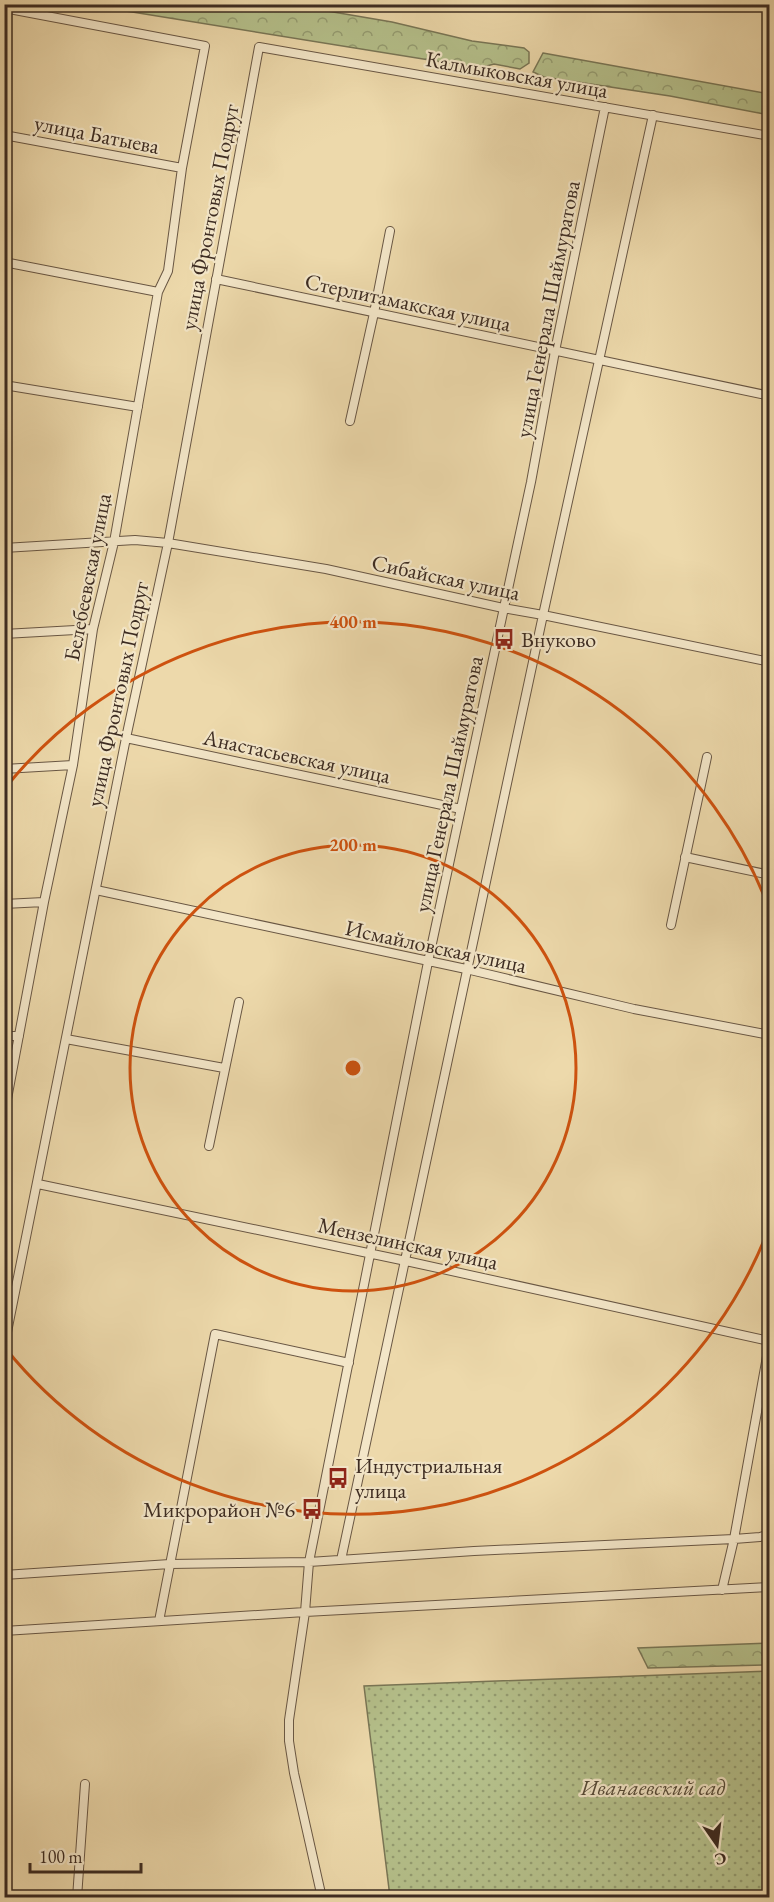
<svg xmlns="http://www.w3.org/2000/svg" width="774" height="1902" viewBox="0 0 774 1902" font-family="'EB Garamond',serif">
<defs>
<pattern id="forest-crowns" width="20" height="18" patternUnits="userSpaceOnUse" patternTransform="scale(1.5)"><rect width="20" height="18" fill="#b5c08b"/><path d="M2 6a3 3 0 1 1 6 0M12 15a3 3 0 1 1 6 0" fill="none" stroke="#949c71"/></pattern>
<pattern id="park-dots" width="8" height="8" patternUnits="userSpaceOnUse" patternTransform="scale(1.5)"><rect width="8" height="8" fill="#b5c08b"/><path d="M2 2h.1M6 6h.1" fill="none" stroke="#949c71" stroke-width="1.8" stroke-linecap="round"/></pattern>
</defs>
<rect width="100%" height="100%" fill="#edd9ab"/>
<filter id="stains"><feTurbulence type="fractalNoise" baseFrequency=".00333" numOctaves="4"/><feColorMatrix values="0 0 0 0 .2 0 0 0 0 .09 0 0 0 0 .02 0 0 0 .5 -.17"/></filter>
<radialGradient id="worn" r=".72"><stop offset=".6" stop-color="#630" stop-opacity="0"/><stop offset="1" stop-color="#630" stop-opacity=".3"/></radialGradient>
<!-- forest -->
<path fill="url(#forest-crowns)" stroke="#797656" stroke-width="1.5" d="M89,5H292L392,22L472,41L524,48L529,52V63L520,69L494,64L479,68Z
M543,53L769,94V115L670,96L544,77L533,72Z
M769,1643V1665L648,1668L638,1648Z"/>
<!-- park -->
<path fill="url(#park-dots)" stroke="#797656" stroke-width="1.5" d="M769,1671V1897H390L364,1686Z"/>
<g fill="none" stroke-linecap="round" stroke-linejoin="round">
<defs>
<path id="minor" d="M4,8L205,46L182,168L168,271L158,292L114,542L93,629L73,765L44,902L4,1115
M4,135L182,168
M4,262L158,292
M216,279L770,396
M4,385L138,407
M350,421L374,313L390,231
M4,548L135,540L168,543L326,569L503,608L543,615L770,662
M4,634L93,629
M126,738L461,809
M4,769L73,765
M685,857L770,875
M96,890L466,969L634,1009L770,1035
M4,904L44,902
M671,925L707,757
M4,1036H19
M66,1039L224,1068
M209,1146L239,1002
M38,1184L406,1261L769,1341
M4,1347L126,738L168,543L259,47L770,136
M341,1560L543,615L653,115
M4,1575L170,1564L309,1562L474,1551L734,1539L760,1537L770,1534
M722,1590L734,1539L770,1340
M159,1621L215,1334L349,1363
M4,1631L305,1612L770,1587
M77,1898L85,1784
M322,1898L294,1773L289,1741V1720L305,1612L309,1562L428,962L531,482L555,351L605,107"/>
</defs>
<!-- minor casing -->
<use href="#minor" stroke="#695744" stroke-width="10"/>
<!-- minor -->
<use href="#minor" stroke="#f3e6c8" stroke-width="8"/>
</g>
<!-- distance rings -->
<g fill="none" stroke="#ce520f" stroke-width="3">
<circle cx="353" cy="1068" r="223"/>
<path d="M769 1228A446 446 0 0 1 6 1349M6 787A446 446 0 0 1 769 908"/>
</g>
<!-- icons -->
<defs>
<symbol id="bus-bare" viewBox="-9 -9 18 18"><path d="M-5-6H5V4H4V6H2V4H-2V6H-4V4H-5ZM-3.5-4V0h7V-4ZM-3.5 1.2v1.5H-2V1.2ZM2 1.2v1.5H3.5V1.2Z" fill="#8f2418" stroke="#f3e6c8" stroke-width="2.5" paint-order="stroke"/></symbol>
</defs>
<g fill-rule="evenodd">
<use href="#bus-bare" x="489" y="624" width="30" height="30"/>
<use href="#bus-bare" x="323" y="1463" width="30" height="30"/>
<use href="#bus-bare" x="297" y="1494" width="30" height="30"/>
</g>
<g text-anchor="middle" stroke-width="4.5" stroke-linejoin="round" paint-order="stroke">
<!-- street labels -->
<g font-size="22" fill="#3d2c22" stroke="#f3e6c8">
<text transform="translate(517 74) rotate(10)" y="8">Калмыковская улица</text>
<text transform="translate(97 134) rotate(11)" y="8">улица Батыева</text>
<text transform="translate(209 217) rotate(-79)" y="8">улица Фронтовых Подруг</text>
<text transform="translate(408 302) rotate(12)" y="8">Стерлитамакская улица</text>
<text transform="translate(547 309) rotate(-79)" y="8">улица Генерала Шаймуратова</text>
<text transform="translate(87 577) rotate(-79)" y="8">Белебеевская улица</text>
<text transform="translate(446 577) rotate(12)" y="8">Сибайская улица</text>
<text transform="translate(117 694) rotate(-78)" y="8">улица Фронтовых Подруг</text>
<text transform="translate(297 756) rotate(12)" y="8">Анастасьевская улица</text>
<text transform="translate(448 784) rotate(-78)" y="8">улица Генерала Шаймуратова</text>
<text transform="translate(436 946) rotate(12)" y="8">Исмайловская улица</text>
<text transform="translate(408 1243) rotate(12)" y="8">Мензелинская улица</text>
</g>
<!-- poi labels -->
<g font-size="22" fill="#3d2c22" stroke="#f3e6c8" text-anchor="start">
<text x="521" y="647">Внуково</text>
<text x="355" y="1473">Индустриальная<tspan x="355" dy="25">улица</tspan></text>
<text x="295" y="1517" text-anchor="end">Микрорайон №6</text>
</g>
<!-- park labels -->
<g font-size="22" font-style="italic" fill="#554a37" stroke="#f3e6c8">
<text x="653" y="1795">Иванаевский сад</text>
</g>
</g>
<circle cx="353" cy="1068" r="9" fill="#ce520f" stroke="#f3e6c8" stroke-width="3"/>
<g font-size="18" text-anchor="middle" font-weight="bold" fill="#ce520f" stroke="#f3e6c8" stroke-width="4.5" stroke-linejoin="round" paint-order="stroke">
<text x="353" y="628">400 m</text>
<text x="353" y="851">200 m</text>
</g>
<!-- margin -->
<rect width="774" height="1902" fill="none" stroke="#edd9ab" stroke-width="24"/>
<rect x="6" y="6" width="762" height="1890" fill="none" stroke="#3d2c22" stroke-width="3"/>
<rect x="12" y="12" width="750" height="1878" fill="none" stroke="#3d2c22" stroke-width="1.5"/>
<!-- north arrow -->
<g transform="translate(717 1845) rotate(166)" stroke="#f3e6c8" stroke-width="4.5" paint-order="stroke">
<path d="M0-4.5L10 22L0 15L-10 22Z" fill="#3d2c22"/>
<text y="-9" font-size="16" font-weight="bold" text-anchor="middle" fill="#3d2c22">С</text>
</g>
<!-- scale -->
<path d="M30 1863v9h111v-9" fill="none" stroke="#3d2c22" stroke-width="3"/>
<text x="39" y="1863" font-size="18" fill="#3d2c22" stroke="#f3e6c8" stroke-width="4.5" paint-order="stroke">100 m</text>
<rect width="100%" height="100%" filter="url(#stains)"/>
<rect width="100%" height="100%" fill="url(#worn)"/>
</svg>
